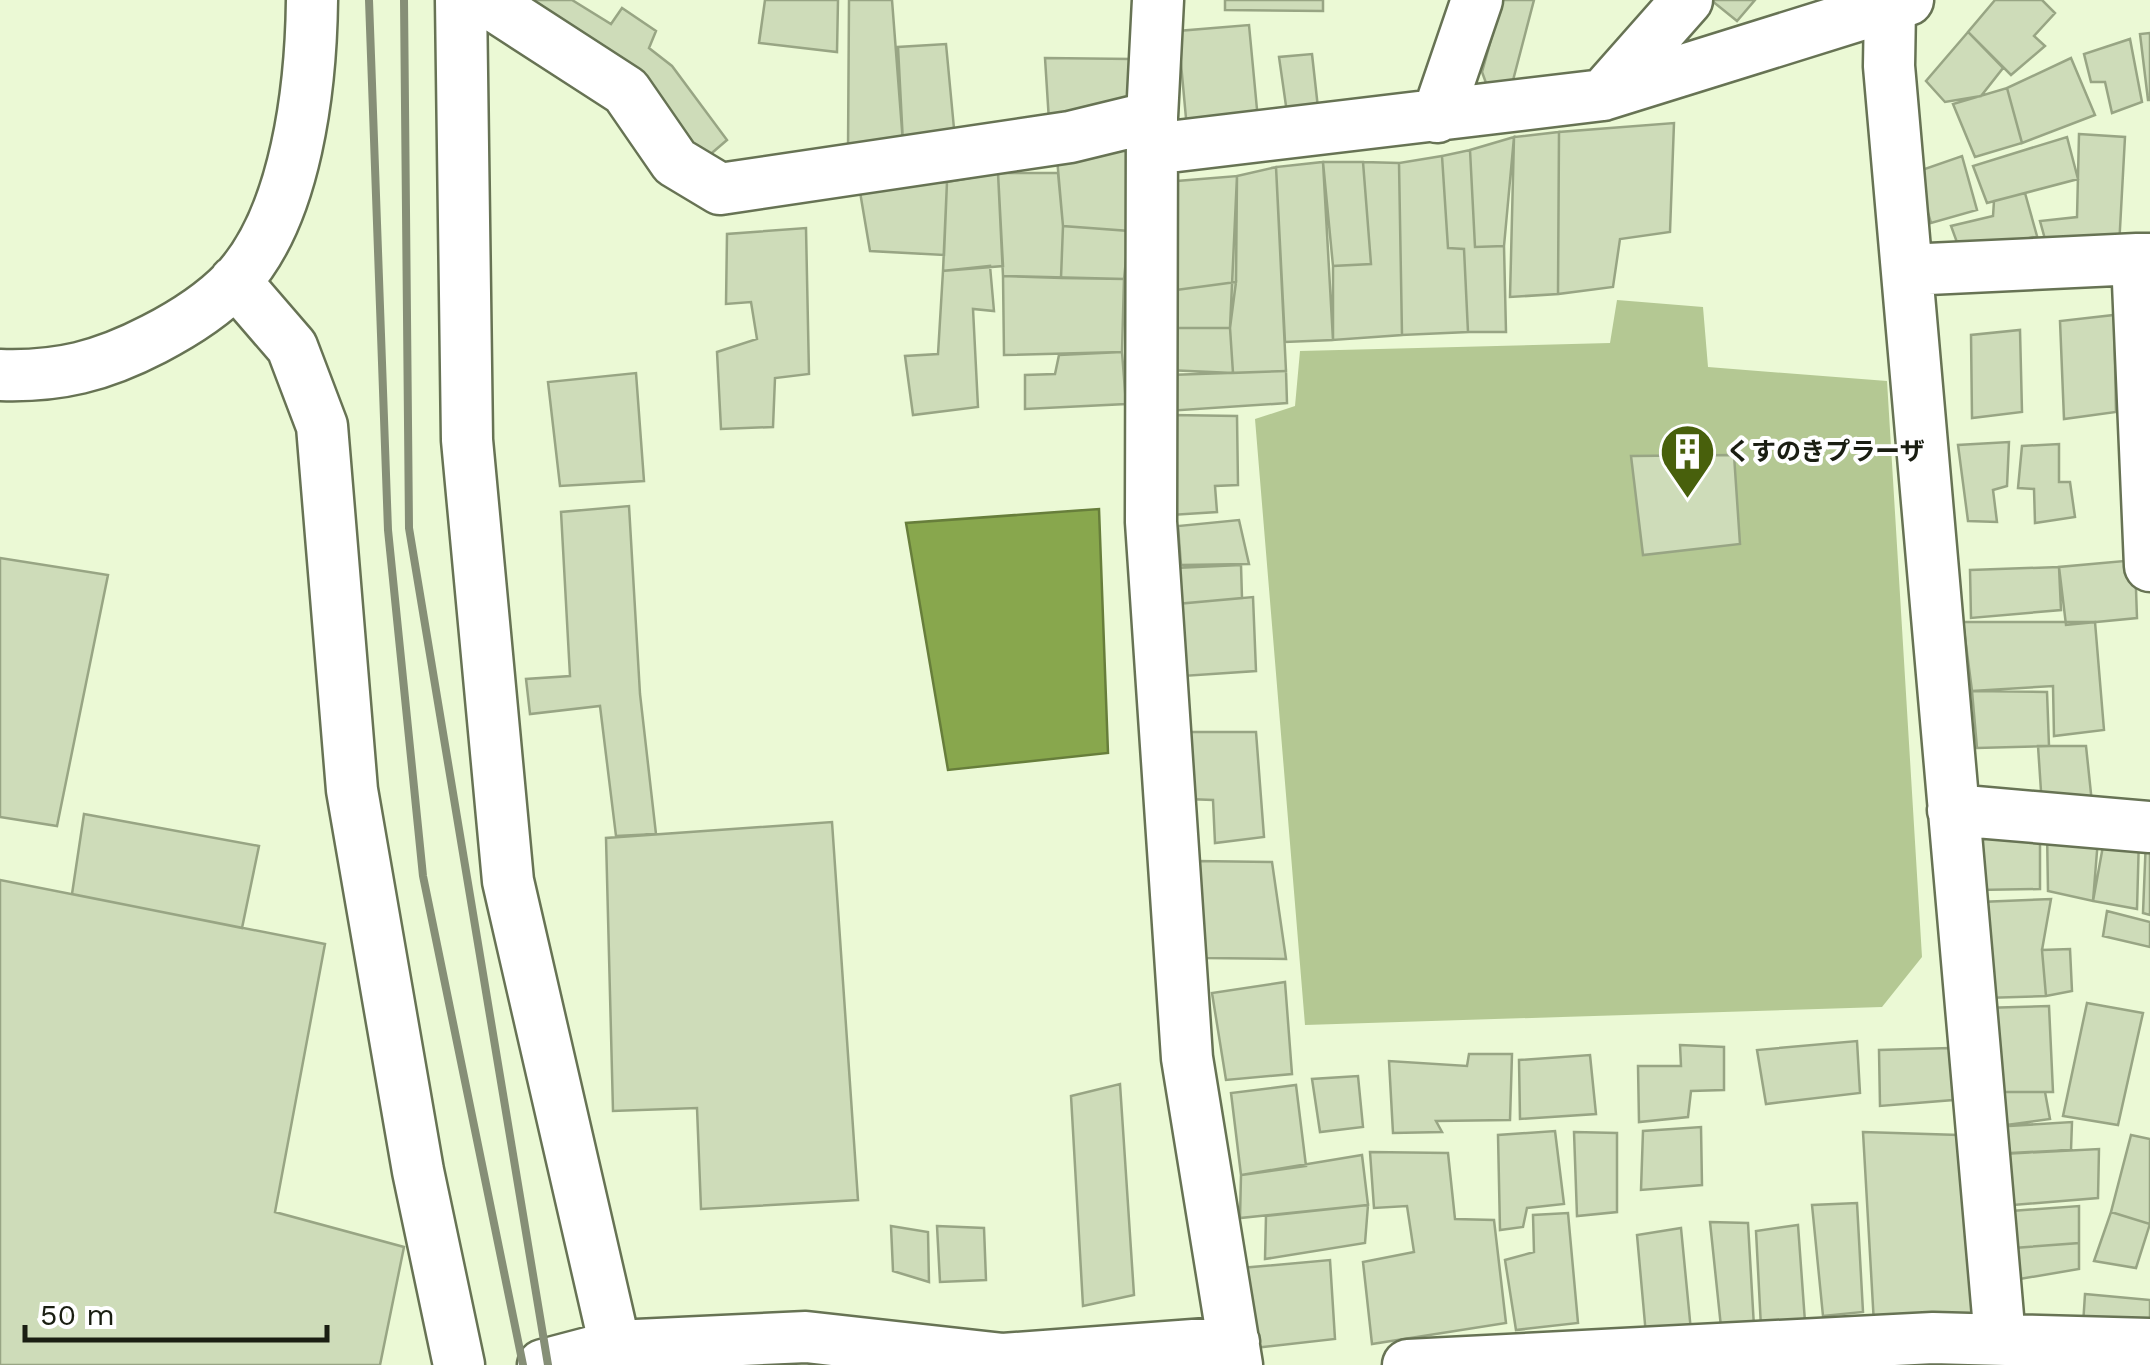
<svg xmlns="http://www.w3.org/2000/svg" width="2150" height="1365" viewBox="0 0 2150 1365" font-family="'Work Sans','Noto Sans JP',sans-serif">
<rect width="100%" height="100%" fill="#ebf9d5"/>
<!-- green -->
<path fill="#b4c893" d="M1617,300L1703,307L1708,367L1887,381L1922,957L1882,1007L1305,1025L1255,419L1295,406L1300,351L1610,343Z"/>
<!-- water -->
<path fill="#88a74d" stroke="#677e3b" stroke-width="2.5" d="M1099,509L1108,753L948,770L906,523Z"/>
<!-- building -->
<path fill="#cedcb9" stroke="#98a584" stroke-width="2.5" d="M514,0H572L611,24L622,8L656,31L649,48L672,66L727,140L699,164Z
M765,0H838L837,52L759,43Z
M849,0H892L903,143L848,152Z
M1225,0H1323V11L1225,10Z
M1502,0H1534L1511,88L1490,94L1482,72Z
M1711,0H1755L1737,21Z
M1995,0H2042L2055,13L2034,36L2045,46L2011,75L1968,32Z
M1249,25L1258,120L1187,129L1178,31Z
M1968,32L2003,68L1981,96L1945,102L1926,81Z
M2150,33V100H2148L2140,34Z
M2130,39L2142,102L2112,113L2105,82H2091L2084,54Z
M946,44L955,139L903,143L898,47Z
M1312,54L1319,117L1288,120L1279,57Z
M1045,58L1132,59L1134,107L1049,121Z
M2071,58L2095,115L2022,143L2007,88Z
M2007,88L2022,143L1975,157L1953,104Z
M1674,123L1670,232L1620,239L1613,287L1558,294L1559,132Z
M1559,132L1558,294L1510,297L1514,137Z
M2079,134L2125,137L2119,247L2048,250L2040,221L2077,217Z
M1514,137L1504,246L1475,247L1470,150Z
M2067,137L2078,179L1987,203L1973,166Z
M1135,148L1129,231L1063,226L1057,158Z
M1470,150L1475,247L1504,246L1506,332H1468L1464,249L1448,248L1442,156Z
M1442,156L1448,248L1464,249L1468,332L1402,335L1399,163Z
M1962,156L1977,210L1931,223L1916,172Z
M1323,162L1333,340L1285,342L1276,167Z
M1323,162H1363L1371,264L1333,266Z
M1363,162L1399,163L1402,335L1333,340V266L1371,264Z
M1276,167L1286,371L1233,373L1230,328L1237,176Z
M998,173H1058L1063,226L1061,278L1003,276Z
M998,173L1003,266L943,271L947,182Z
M1237,176L1236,282L1161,292L1165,182Z
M947,182L944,255L870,251L859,186Z
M2025,193L2037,236L1962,256L1951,226L1993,216L1994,201Z
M1063,226L1129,231L1124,279L1061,278Z
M806,228L809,374L775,378L773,427L721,429L717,352L757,339L751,302L726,304L727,234Z
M990,266L994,311L973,309L978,407L913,415L905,356L938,354L943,271Z
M1003,276L1124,279L1122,352L1004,355Z
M1236,282L1230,328H1164L1161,292Z
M2114,315L2116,412L2064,419L2060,321Z
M1164,328H1230L1233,373L1167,370Z
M2020,330L2022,412L1972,418L1971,335Z
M1122,352L1126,404L1025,409V375L1055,374L1059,355Z
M1286,371L1287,403L1167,411L1169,375Z
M636,373L644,481L560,486L548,382Z
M1171,415L1237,416L1238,485L1215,486L1217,512L1171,515Z
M2009,442L2007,486L1993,490L1997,522L1968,521L1958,445Z
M2059,444V482H2070L2075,517L2035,523L2034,489L2018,488L2022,446Z
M1734,455L1740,544L1643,555L1631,456Z
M629,506L640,694L656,834L616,836L600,706L530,714L526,679L570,676L561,512Z
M1239,520L1249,564L1181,565L1178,526Z
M0,558L108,575L57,826L0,817Z
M2135,560L2137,618L2066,625L2059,567Z
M1241,565L1242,598L1177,604L1175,568Z
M2059,567L2061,610L1971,618L1970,570Z
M1253,597L1256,671L1183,676L1177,604Z
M1963,622H2095L2104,730L2054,736L2053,686L1972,691Z
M1972,691L2047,692L2049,746L1977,748Z
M1180,732H1256L1264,837L1215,843L1213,800L1187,799Z
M2038,746H2086L2092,803L2042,806Z
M84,814L259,846L242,928L72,894Z
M832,822L858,1200L701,1209L697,1108L613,1111L606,838Z
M1971,823L2040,825V889L1977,890Z
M2047,831L2098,839L2093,901L2048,891Z
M2105,835L2139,837L2137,909L2093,901Z
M2146,838L2150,839V915L2143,913Z
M1195,861L1272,862L1286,959L1205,958Z
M0,880L325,944L275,1212L404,1247L380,1365H0Z
M2051,899L2042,950L2046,996L1984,998L1980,902Z
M2107,911L2150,922V947L2103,936Z
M2070,949L2072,991L2046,996L2042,950Z
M1285,982L1292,1074L1226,1080L1212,993Z
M2087,1003L2143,1013L2118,1125L2063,1116Z
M2049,1006L2053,1092H1990L1983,1008Z
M1857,1041L1860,1093L1766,1104L1757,1050Z
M1680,1045L1724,1047V1090L1691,1091L1688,1117L1639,1122L1638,1066H1681Z
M1950,1048L1953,1100L1880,1106L1879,1050Z
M1469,1054H1512L1510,1120L1436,1121L1442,1132L1393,1133L1389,1061L1467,1066Z
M1590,1055L1596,1114L1520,1119L1519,1060Z
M1358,1076L1363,1127L1320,1132L1312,1079Z
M1120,1084L1134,1295L1083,1306L1071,1096Z
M1296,1085L1306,1166L1241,1175L1231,1093Z
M1990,1092H2045L2050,1119L1992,1127Z
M2072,1122L2071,1150L1992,1154V1127Z
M1701,1127L1702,1185L1641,1190L1643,1131Z
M1555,1131L1564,1204L1527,1208L1523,1227L1500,1230L1498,1135Z
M1574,1132L1617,1133V1212L1577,1216Z
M1863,1132L1959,1135L1976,1323L1874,1324Z
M2131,1135L2150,1139V1224L2111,1212Z
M2099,1149L2098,1198L2001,1206L1983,1155Z
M1370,1152L1448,1153L1455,1219L1494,1220L1506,1323L1372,1344L1363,1262L1414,1252L1407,1206L1374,1208Z
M1362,1155L1368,1205L1240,1218L1241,1175Z
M1857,1203L1863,1312L1823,1316L1812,1205Z
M1368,1205L1365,1243L1265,1259L1266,1216Z
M2079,1206V1243L2001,1249L1998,1212Z
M2111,1212L2150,1224L2136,1268L2094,1261Z
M1568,1213L1578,1323L1516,1330L1505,1260L1534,1252L1533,1215Z
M1710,1222L1748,1223L1754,1327H1721Z
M1798,1225L1805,1322L1761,1327L1756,1231Z
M891,1226L928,1232L929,1282L893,1271Z
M937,1226L984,1228L986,1280L940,1282Z
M1681,1228L1691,1331L1646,1335L1637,1235Z
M2079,1243V1269L2008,1281L2001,1249Z
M1330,1260L1335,1339L1245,1349L1241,1268Z
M2085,1294L2150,1300V1330L2083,1325Z"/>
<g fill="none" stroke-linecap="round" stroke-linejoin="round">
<defs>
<path id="minor" d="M461,0L467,440L508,881L615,1346
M469,0L490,3L626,91L675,162L720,189L1070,137L1152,117
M1158,0L1152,117L1151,522L1187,1058L1237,1365
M1890,7L1889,66L2000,1339
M1603,95L1687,0
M1437,117L1477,0
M1152,149L1603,95L1908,0
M2150,259H2137L2150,566
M1907,270L2137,259
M235,281L292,347L322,426L352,790L418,1171L459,1365
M0,375C59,377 102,366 154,339C183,324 212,306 235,282C297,216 311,86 312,0
M1953,810L2150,827
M543,1365L615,1346L806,1337L1003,1359L1234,1342
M1408,1365L1933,1338L2150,1344"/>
</defs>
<!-- minor casing -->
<use href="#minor" stroke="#677354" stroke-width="55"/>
<!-- minor -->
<use href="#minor" stroke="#fff" stroke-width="50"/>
<!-- rail -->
<path stroke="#868f77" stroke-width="8" d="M369,0L388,530L423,876L523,1365
M404,0L409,528L548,1365"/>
</g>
<!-- icons -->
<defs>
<symbol id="building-pin" viewBox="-11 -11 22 30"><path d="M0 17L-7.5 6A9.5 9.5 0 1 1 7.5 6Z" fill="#48600c" stroke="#fff"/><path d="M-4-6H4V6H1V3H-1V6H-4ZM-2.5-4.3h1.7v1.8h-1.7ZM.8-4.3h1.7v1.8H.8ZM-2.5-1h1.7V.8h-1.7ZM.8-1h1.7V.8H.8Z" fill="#fff"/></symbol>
</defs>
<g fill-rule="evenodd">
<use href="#building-pin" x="1656" y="420" width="63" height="86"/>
</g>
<g text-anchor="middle" stroke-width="8" stroke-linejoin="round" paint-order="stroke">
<!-- poi labels -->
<g font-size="25" font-weight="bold" fill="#1a1e12" stroke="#fff" text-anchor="start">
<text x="1726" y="460">くすのきプラーザ</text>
</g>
</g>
<!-- scale -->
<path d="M25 1325v15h302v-15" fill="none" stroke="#1a1e12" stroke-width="5"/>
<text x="40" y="1325" font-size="30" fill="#1a1e12" stroke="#ffffff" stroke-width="8" paint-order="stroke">50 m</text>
</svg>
